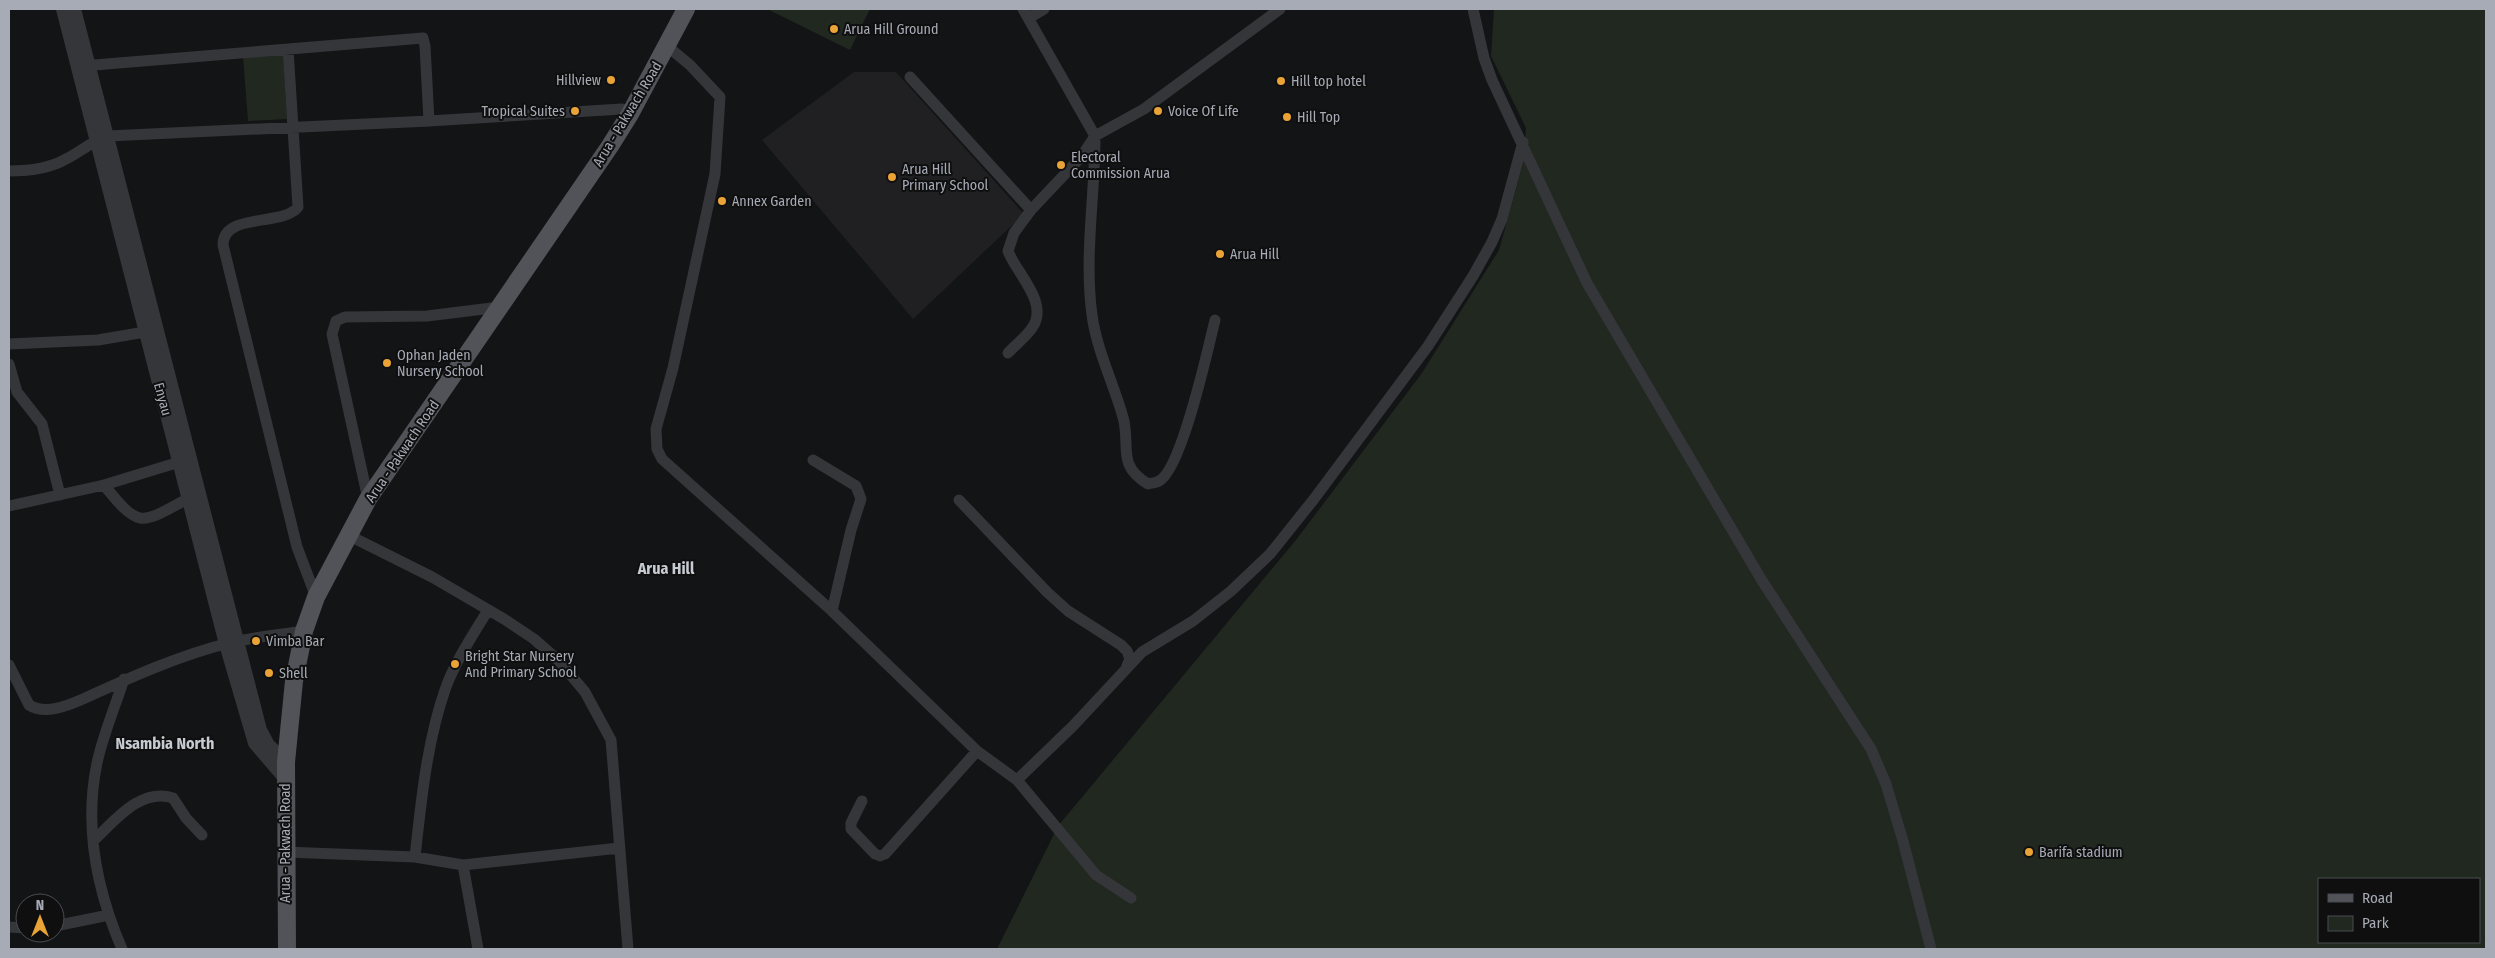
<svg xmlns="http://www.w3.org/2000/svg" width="2495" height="958" viewBox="0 0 2495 958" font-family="'Fira Sans Condensed',sans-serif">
<rect width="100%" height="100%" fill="#131415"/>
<!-- built -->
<path fill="#202022" d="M854,72H896L1024,214L913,319L762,140Z"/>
<!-- green -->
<path fill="#202820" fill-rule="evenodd" d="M767,9H870L850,50Z
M1494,9H2486V949H997L1058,826L1296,540L1422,373L1499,250L1523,164L1526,128L1491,56ZM2319,879H2479V942H2319Z
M283,53L287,119L248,121L243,56Z"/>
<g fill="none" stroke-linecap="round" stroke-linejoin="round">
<!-- minor -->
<path stroke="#35363a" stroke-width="11" d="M1023,9L1095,136L1144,109L1280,9
M1473,9L1484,58L1492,80L1587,283L1761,579L1871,749L1886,784L1903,841L1931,949
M1029,18L1044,9
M667,46L690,65L720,97L715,174L673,368L656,429L657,449L662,459L832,611L977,751L1017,780L1096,875L1131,898
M288,49L298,207C283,227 223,212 223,245L297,547L316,597
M82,66L423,38L425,46L429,121
M910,77L1031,210L1081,157L1095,136
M1095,136C1095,196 1084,256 1092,315C1097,351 1113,382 1123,417C1131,446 1116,465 1148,484C1151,483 1156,483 1159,481C1182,469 1208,348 1215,320
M9,171C28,171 49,169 66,159C80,152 92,141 108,136L429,121L622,109L630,114
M9,344L98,340L145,332
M1008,353C1015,345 1026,337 1032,328C1050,303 1016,273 1008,251L1014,233L1031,210
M9,364L17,392L42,424L60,495
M813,460L856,486L861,499L851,530L832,611
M104,485C140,530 141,524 189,498
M368,499L332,334L336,321L345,317L427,316L500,307
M959,500L1047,592L1068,611L1121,645L1127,651L1130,659L1127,666
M9,506L104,485L186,460
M348,535L432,577L504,619L534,639L559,661L585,692L611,740L628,949
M9,665L29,705C45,715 67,706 83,699C129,678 180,655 229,643C253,637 279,635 304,631
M1017,780L1073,726L1142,652L1193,621L1231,591L1270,554L1314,499L1428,346L1473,276L1492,242L1502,219L1523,142
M862,801L851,823V829L875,854L880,856L885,854L977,751
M93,841C114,822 140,787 173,798L186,818L202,835
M285,852L415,857L463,865L619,848
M415,857C421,802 427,740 446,687C456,660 473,635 488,610
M463,865L478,949
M55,926L109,915
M9,927L25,928
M122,949C97,891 84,826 97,763C103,735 115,707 124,679"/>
<!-- tertiary -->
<path stroke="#35363a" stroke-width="14" d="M63,9L226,644L255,743L285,778
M74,9L260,730L268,745L286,762"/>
<!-- primary -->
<path stroke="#515359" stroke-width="18" d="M287,949L286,762L294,681L304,631L316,597L368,499L610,146L630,114L686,9"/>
</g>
<!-- markers -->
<g fill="#eaa337" stroke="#0f0f10" stroke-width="2">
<circle cx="834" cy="29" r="5"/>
<circle cx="611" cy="80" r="5"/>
<circle cx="1281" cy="81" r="5"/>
<circle cx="575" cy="111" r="5"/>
<circle cx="1158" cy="111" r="5"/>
<circle cx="1287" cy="117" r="5"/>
<circle cx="1061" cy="165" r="5"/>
<circle cx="892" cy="177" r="5"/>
<circle cx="722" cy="201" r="5"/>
<circle cx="1220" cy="254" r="5"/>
<circle cx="387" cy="363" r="5"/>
<circle cx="256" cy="641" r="5"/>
<circle cx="455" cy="664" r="5"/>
<circle cx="269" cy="673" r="5"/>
<circle cx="2029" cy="852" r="5"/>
</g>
<g text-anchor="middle" stroke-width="4" stroke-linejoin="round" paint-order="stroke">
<!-- poi labels -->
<g font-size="14" fill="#a6abb5" stroke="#0f0f10" text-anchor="start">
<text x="844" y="34">Arua Hill Ground</text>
<text x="601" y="85" text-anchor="end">Hillview</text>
<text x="1291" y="86">Hill top hotel</text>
<text x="565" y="116" text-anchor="end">Tropical Suites</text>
<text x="1168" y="116">Voice Of Life</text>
<text x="1297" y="122">Hill Top</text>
<text x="1071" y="162">Electoral<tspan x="1071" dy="16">Commission Arua</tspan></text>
<text x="902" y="174">Arua Hill<tspan x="902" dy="16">Primary School</tspan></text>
<text x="732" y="206">Annex Garden</text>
<text x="1230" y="259">Arua Hill</text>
<text x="397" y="360">Ophan Jaden<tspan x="397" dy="16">Nursery School</tspan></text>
<text x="266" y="646">Vimba Bar</text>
<text x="465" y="661">Bright Star Nursery<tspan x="465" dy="16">And Primary School</tspan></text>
<text x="279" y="678">Shell</text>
<text x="2039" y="857">Barifa stadium</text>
</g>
<!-- street labels -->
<g font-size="14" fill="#a6abb5" stroke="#0f0f10">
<text transform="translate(627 114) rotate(-59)" y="5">Arua - Pakwach Road</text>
<text transform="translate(163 399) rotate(75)" y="5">Enyau</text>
<text transform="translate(402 451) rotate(-56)" y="5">Arua - Pakwach Road</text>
<text transform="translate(285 843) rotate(-90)" y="5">Arua - Pakwach Road</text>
</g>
<!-- quarter labels -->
<g font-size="16" font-weight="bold" fill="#c6cad1" stroke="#0f0f10">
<text x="666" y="574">Arua Hill</text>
<text x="165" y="749">Nsambia North</text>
</g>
</g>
<!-- border -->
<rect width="2495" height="958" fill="none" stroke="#a6abb5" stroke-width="20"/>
<!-- legend -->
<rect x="2318" y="878" width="162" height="65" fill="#0f0f10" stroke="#4b4d52"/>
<rect x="2328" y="894" width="25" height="8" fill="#515359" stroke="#4b4d52"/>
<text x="2362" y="903" font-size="15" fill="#a6abb5">Road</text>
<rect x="2328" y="916" width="25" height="15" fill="#202820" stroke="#4b4d52"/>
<text x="2362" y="928" font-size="15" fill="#a6abb5">Park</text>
<!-- north arrow -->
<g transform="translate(40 918)"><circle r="24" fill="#0f0f10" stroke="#4b4d52"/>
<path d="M0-4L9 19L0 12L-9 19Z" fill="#eaa337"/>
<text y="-8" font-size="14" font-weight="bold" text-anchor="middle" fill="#a6abb5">N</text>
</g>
</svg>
